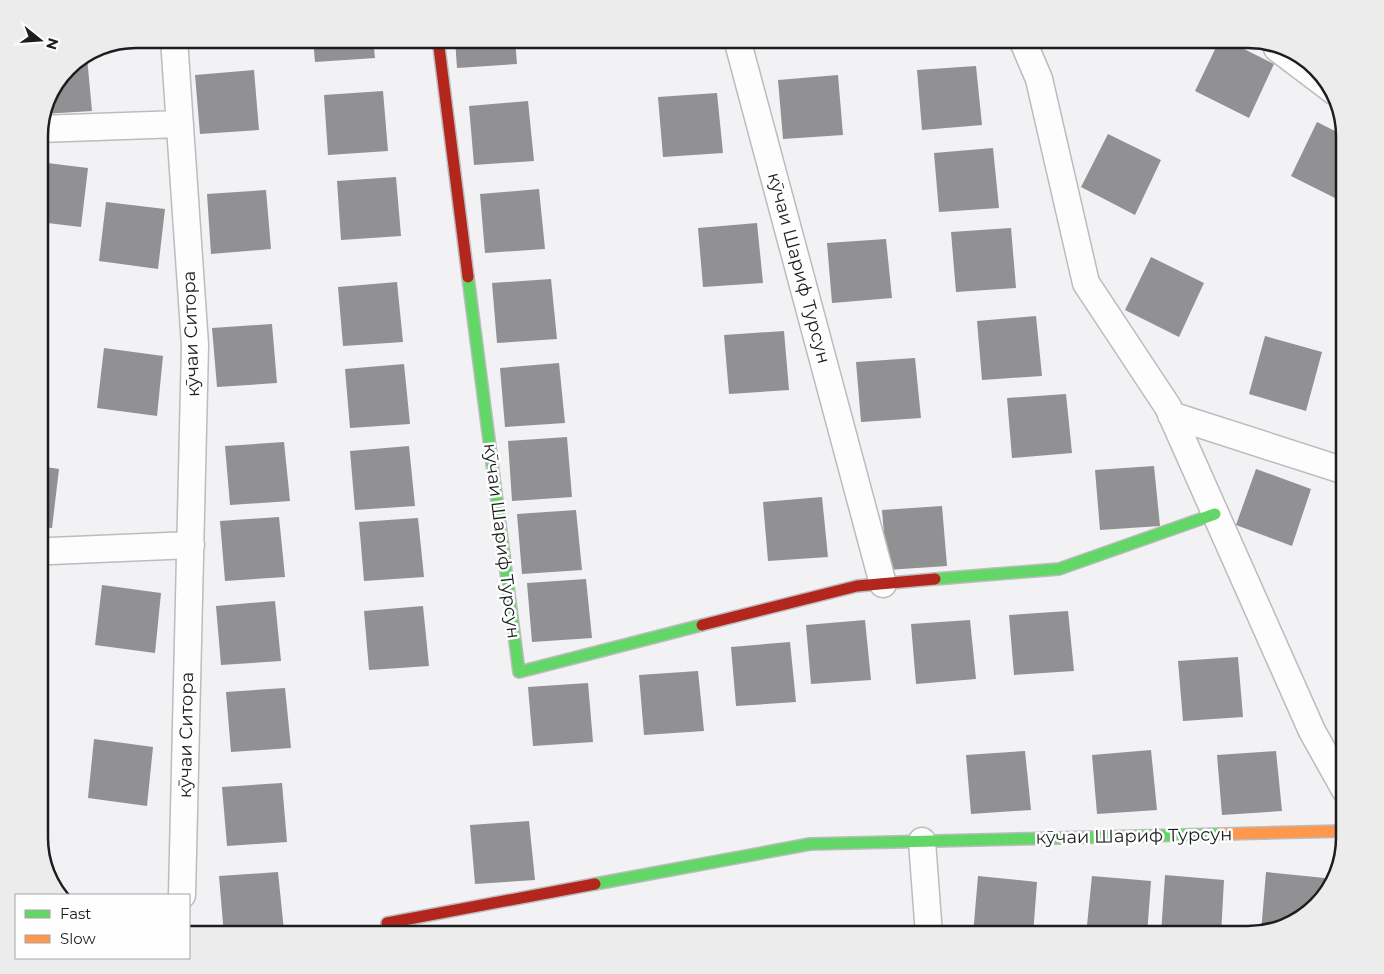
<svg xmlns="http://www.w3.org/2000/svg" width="1384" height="974" viewBox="0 0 1384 974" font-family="Montserrat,sans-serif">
<rect width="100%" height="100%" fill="#f2f1f4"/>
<!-- building -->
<path fill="#919093" d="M313,39H373L375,58L315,62Z
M455,39H515L517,64L457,68Z
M1129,39H1151L1147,48Z
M1220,39H1224L1274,64L1249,118L1195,91Z
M87,57L92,111L43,114L49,92L71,63Z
M976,66L982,125L922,130L917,70Z
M254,70L259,130L200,134L195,75Z
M838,75L843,135L783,139L778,80Z
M383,91L388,151L328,155L324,95Z
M717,93L723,153L663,157L658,97Z
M528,101L534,161L474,165L469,106Z
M1317,122L1345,136V203L1291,176Z
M1108,134L1161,160L1135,215L1081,187Z
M993,148L999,208L939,212L934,153Z
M39,162L88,168L81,227L39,222Z
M396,177L401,236L341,240L337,181Z
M539,189L545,249L485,253L480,194Z
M266,190L271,249L211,254L207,194Z
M106,202L165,209L158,269L99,261Z
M757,223L763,283L703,287L698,228Z
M1011,228L1016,288L956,292L951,232Z
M886,239L892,298L832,303L827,243Z
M1151,257L1204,283L1179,337L1125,310Z
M551,279L557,339L497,343L492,283Z
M397,282L403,342L343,346L338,287Z
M1036,316L1042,376L982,380L977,321Z
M272,324L277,383L217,387L212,328Z
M784,331L789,390L729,394L724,335Z
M1265,336L1322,352L1306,411L1249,394Z
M104,348L163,356L157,416L97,408Z
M915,358L921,418L861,422L856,362Z
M559,363L565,423L505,427L500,368Z
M404,364L410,424L350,428L345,369Z
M1066,394L1072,453L1012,458L1007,398Z
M567,437L572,497L512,501L508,441Z
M284,442L290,501L230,505L225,446Z
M409,446L415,506L355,510L350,451Z
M39,466L59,469L52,528L39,527Z
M1154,466L1160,526L1100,530L1095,470Z
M1256,469L1311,489L1292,546L1236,525Z
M822,497L828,557L768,561L763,502Z
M942,506L947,566L887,570L882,510Z
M576,510L582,570L522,574L517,514Z
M279,517L285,577L225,581L220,521Z
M418,518L424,577L364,581L359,522Z
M586,579L592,638L532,642L527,583Z
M102,585L161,593L155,653L95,645Z
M275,601L281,661L221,665L216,606Z
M423,606L429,666L369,670L364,611Z
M1068,611L1074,671L1014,675L1009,615Z
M865,620L871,680L811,684L806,625Z
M970,620L976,679L916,684L911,624Z
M790,642L796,702L736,706L731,647Z
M1238,657L1243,717L1183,721L1178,661Z
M698,671L704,731L644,735L639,675Z
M588,683L593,742L533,746L528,687Z
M285,688L291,748L231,752L226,692Z
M94,739L153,747L147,806L88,798Z
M1151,750L1157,810L1097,814L1092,755Z
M1025,751L1031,810L971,814L966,755Z
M1276,751L1282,811L1222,815L1217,755Z
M282,783L287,842L227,846L222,787Z
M529,821L535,880L475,884L470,825Z
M278,872L284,931L224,935L219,876Z
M1266,872L1325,878L1324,899L1292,925L1261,932Z
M1165,875L1224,880L1221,935L1161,934Z
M978,876L1037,882L1033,935H973Z
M1092,876L1151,881L1147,935H1086Z"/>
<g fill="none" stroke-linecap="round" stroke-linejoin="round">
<defs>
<path id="street" d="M174,39L195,345L182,895
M737,39L883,584
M1022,39L1039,79L1086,283L1168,407L1312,731L1345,790
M1277,48L1335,92
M39,129L180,124
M1171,415L1345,471
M39,550L51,551L191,545
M922,841L929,935"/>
<path id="fast" d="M468,277L519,672L702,625
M935,579L1059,569L1215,514
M595,884L810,844L1224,834"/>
<path id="slow" d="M1224,834L1345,831"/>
<path id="jam" d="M438,39L468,277
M702,625L857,586L935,579
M387,923L595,884"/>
</defs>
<!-- street casing -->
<use href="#street" stroke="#bcbbbd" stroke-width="29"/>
<!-- fast casing -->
<use href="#fast" stroke="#bcbbbd" stroke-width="14"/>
<!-- slow casing -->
<use href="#slow" stroke="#bcbbbd" stroke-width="14"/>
<!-- jam casing -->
<use href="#jam" stroke="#bcbbbd" stroke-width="14"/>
<!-- street -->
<use href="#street" stroke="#fdfdfd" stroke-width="26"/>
<!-- fast -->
<use href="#fast" stroke="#63d668" stroke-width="11"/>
<!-- slow -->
<use href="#slow" stroke="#ff974d" stroke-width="11"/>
<!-- jam -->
<use href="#jam" stroke="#b3261e" stroke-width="11"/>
</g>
<g text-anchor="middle" stroke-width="5" stroke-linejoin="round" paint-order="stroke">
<!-- street labels -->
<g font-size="18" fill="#1d1c1e" stroke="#fefefe">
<text transform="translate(799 268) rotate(75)" y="6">кӯчаи Шариф Турсун</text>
<text transform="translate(191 334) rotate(-92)" y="6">кӯчаи Ситора</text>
<text transform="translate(502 541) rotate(83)" y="6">кӯчаи Шариф Турсун</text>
<text transform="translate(186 735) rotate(-89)" y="6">кӯчаи Ситора</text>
<text transform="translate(1134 836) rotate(-1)" y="6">кӯчаи Шариф Турсун</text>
</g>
</g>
<!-- crop -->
<path d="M0 0H1384V974H0ZM136 48H1248A88 88 0 0 1 1336 136V838A88 88 0 0 1 1248 926H136A88 88 0 0 1 48 838V136A88 88 0 0 1 136 48Z" fill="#ececec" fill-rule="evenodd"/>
<path fill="none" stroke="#1d1c1e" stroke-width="2.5" d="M136 48H1248A88 88 0 0 1 1336 136V838A88 88 0 0 1 1248 926H136A88 88 0 0 1 48 838V136A88 88 0 0 1 136 48Z"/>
<!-- legend -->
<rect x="15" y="894" width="175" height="65" fill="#fefefe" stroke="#a4a4a4"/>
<rect x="25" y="910" width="25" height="8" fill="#63d668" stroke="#a4a4a4"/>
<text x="60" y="919" font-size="15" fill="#1d1c1e">Fast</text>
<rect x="25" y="935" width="25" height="8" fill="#ff974d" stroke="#a4a4a4"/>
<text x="60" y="944" font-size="15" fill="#1d1c1e">Slow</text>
<!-- north arrow -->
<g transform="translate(40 40) rotate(107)" stroke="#fefefe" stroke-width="4" paint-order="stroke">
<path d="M0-4L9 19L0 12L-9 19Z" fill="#1d1c1e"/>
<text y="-8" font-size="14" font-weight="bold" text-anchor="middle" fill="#1d1c1e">N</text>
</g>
</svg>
